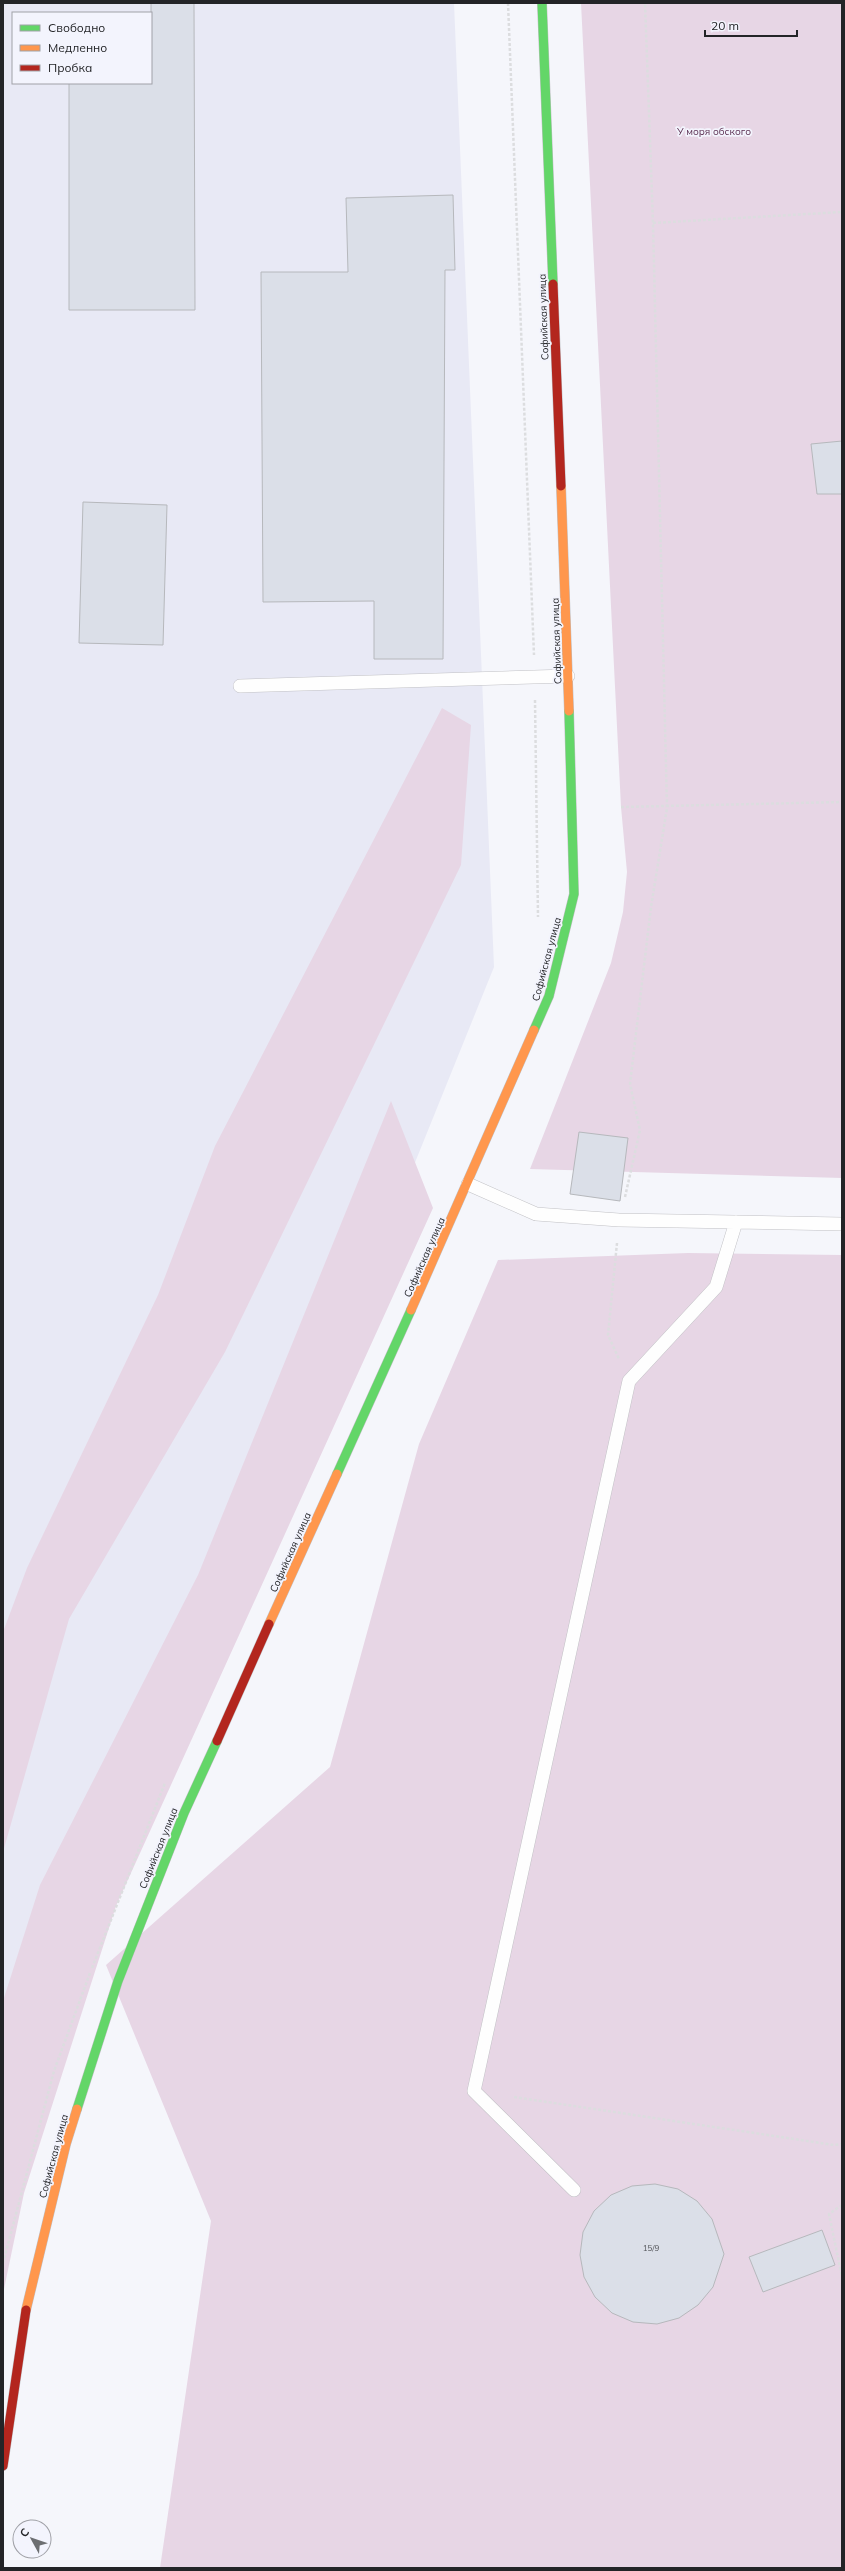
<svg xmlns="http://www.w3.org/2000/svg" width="845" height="2571" viewBox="0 0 845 2571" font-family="Mulish,sans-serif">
<rect width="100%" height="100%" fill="#f5f6fb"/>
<!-- built -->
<path fill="#e8e9f5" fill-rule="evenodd" d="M3,3H454L494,967L3,2182ZM13,13H151V83H13Z"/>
<!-- green -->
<path fill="#e7d6e5" d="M581,3H842V1178L530,1169L611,963L623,912L627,872L621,807Z
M442,708L471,725L461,865L225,1352L69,1619L3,1852V1632L27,1568L158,1295L215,1146Z
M391,1101L433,1208L116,1906L24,2193L3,2294V2001L40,1885L198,1575Z
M688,1253L842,1255V2568H160L211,2221L106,1965L330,1767L419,1444L498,1260Z"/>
<!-- building -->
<path fill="#dbdfe8" stroke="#b6b8bc" d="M151,3H194L195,310H69V83H151Z
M453,195L455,270H445L443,659H374V601L263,602L261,272H348L346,198Z
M842,441V494H817L811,444Z
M83,502L167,505L163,645L79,643Z
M579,1132L628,1138L620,1201L570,1194Z
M655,2184L678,2189L697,2201L712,2219L724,2254L713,2287L698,2305L679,2318L657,2324L633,2322L612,2313L595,2297L584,2277L580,2255L583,2232L594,2211L611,2195L632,2186Z
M822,2230L835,2265L763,2292L749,2257Z"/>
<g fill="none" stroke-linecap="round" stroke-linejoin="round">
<defs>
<path id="lane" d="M240,686L568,676
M468,1184L536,1214L619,1220L842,1224
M574,2190L474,2091L629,1381L716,1287L736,1222"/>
<path id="fast" d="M542,3L553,284
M534,1030L549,996L574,894L569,711
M337,1474L411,1310
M77,2109L118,1981L184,1813L217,1741"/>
<path id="slow" d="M561,486L569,711
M411,1310L534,1030
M269,1624L337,1474
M26,2310L66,2144L77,2109"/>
<path id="jam" d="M553,284L561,486
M217,1741L269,1624
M3,2466L26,2310"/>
</defs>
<!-- lane casing -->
<use href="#lane" stroke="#c1c1c5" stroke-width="14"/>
<!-- fast casing -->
<use href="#fast" stroke="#c1c1c5" stroke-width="10"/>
<!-- slow casing -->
<use href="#slow" stroke="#c1c1c5" stroke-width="10"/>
<!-- jam casing -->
<use href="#jam" stroke="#c1c1c5" stroke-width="10"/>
<!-- path -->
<path stroke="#dcdddf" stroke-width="2.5" stroke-dasharray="3 2" stroke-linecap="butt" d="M508,3L534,655
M653,223L842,212
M535,700L538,917
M621,807L842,802
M625,1197L640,1130L630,1084L651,907L667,808L653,223L645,3
M617,1243L608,1335L619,1359
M92,1968L165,1783
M514,2097L834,2145L842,2144
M842,2205L829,2214L842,2277
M3,2263L54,2071L90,1973"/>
<!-- lane -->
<use href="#lane" stroke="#fefefe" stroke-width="13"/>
<!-- fast -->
<use href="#fast" stroke="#63d668" stroke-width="9"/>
<!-- slow -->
<use href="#slow" stroke="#ff974d" stroke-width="9"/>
<!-- jam -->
<use href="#jam" stroke="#b3261e" stroke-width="9"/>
</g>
<g text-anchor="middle" stroke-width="3.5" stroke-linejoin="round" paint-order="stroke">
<!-- number labels -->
<g font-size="8" fill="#525458">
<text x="651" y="2251">15/9</text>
</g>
<!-- park labels -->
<g font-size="10" fill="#5b2f51" stroke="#f3f4fd">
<text x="714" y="135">У моря обского</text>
</g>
<!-- street labels -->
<g font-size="10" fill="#232427" stroke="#f3f4fd">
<text transform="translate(543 317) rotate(-92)" y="4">Софийская улица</text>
<text transform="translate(556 641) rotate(-92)" y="4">Софийская улица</text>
<text transform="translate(546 959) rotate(-75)" y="4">Софийская улица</text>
<text transform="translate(424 1257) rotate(-66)" y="4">Софийская улица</text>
<text transform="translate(290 1552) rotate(-66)" y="4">Софийская улица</text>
<text transform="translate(158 1848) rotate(-68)" y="4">Софийская улица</text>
<text transform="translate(53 2156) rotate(-75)" y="4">Софийская улица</text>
</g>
</g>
<!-- border -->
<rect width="845" height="2571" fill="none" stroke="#232427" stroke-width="8"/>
<!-- legend -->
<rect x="12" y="12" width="140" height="72" fill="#f3f4fd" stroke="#a0a1a7"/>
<rect x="20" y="25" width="20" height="6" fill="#63d668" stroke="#a0a1a7"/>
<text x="48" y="32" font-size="12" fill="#232427">Свободно</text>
<rect x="20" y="45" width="20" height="6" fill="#ff974d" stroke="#a0a1a7"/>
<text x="48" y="52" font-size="12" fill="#232427">Медленно</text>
<rect x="20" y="65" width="20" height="6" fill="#b3261e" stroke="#a0a1a7"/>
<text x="48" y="72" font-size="12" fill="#232427">Пробка</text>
<!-- north arrow -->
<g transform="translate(32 2539) rotate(310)"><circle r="19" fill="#f3f4fd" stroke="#a0a1a7"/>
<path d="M0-3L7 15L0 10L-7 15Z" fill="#6c6e71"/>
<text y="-6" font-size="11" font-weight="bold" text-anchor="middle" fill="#232427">С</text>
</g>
<!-- scale -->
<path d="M705 30v6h92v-6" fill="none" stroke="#232427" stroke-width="2"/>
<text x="711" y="30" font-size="12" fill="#232427" stroke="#f3f4fd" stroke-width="3" paint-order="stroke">20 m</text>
</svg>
